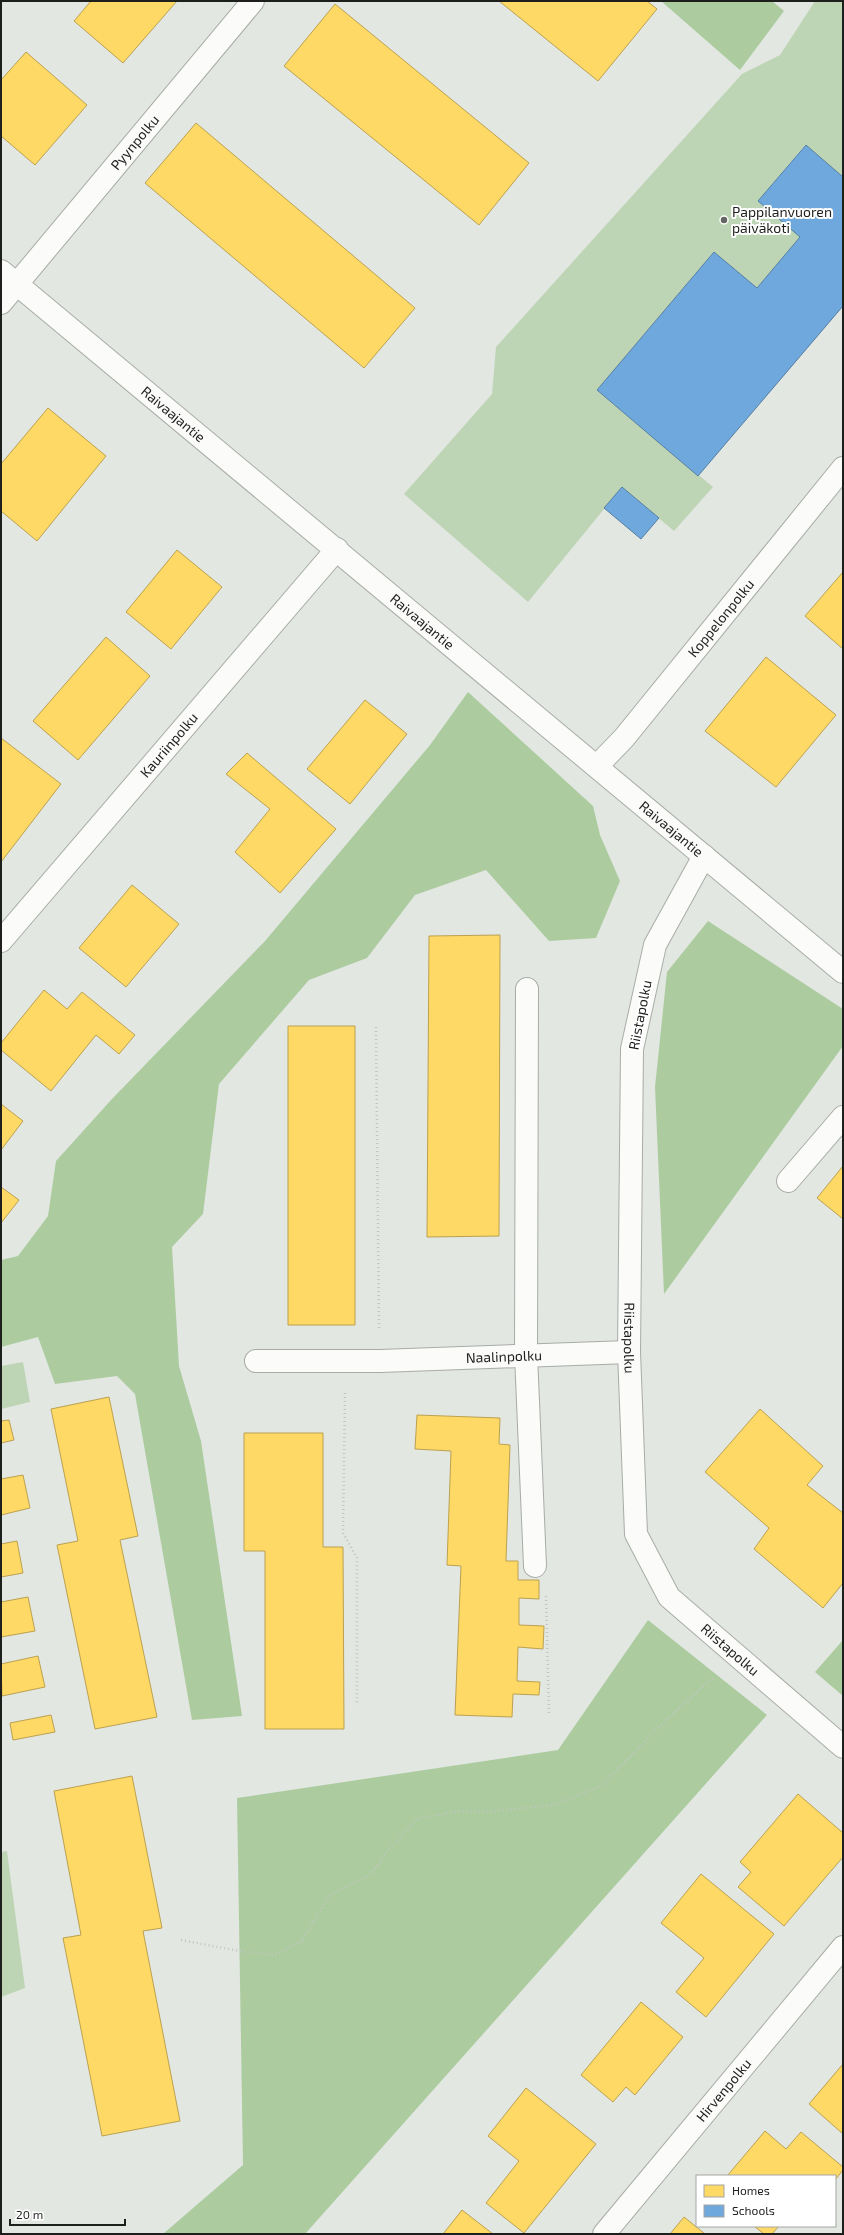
<svg xmlns="http://www.w3.org/2000/svg" width="844" height="2235" viewBox="0 0 844 2235" font-family="'Exo 2',sans-serif">
<rect width="100%" height="100%" fill="#e2e7e1"/>
<!-- green -->
<path fill="#bdd5b4" d="M815,1H843V177L805,145L758,201L800,237L757,288L714,252L597,390L713,487L674,531L622,487L528,602L404,494L492,394L496,347L742,74L780,55Z
M23,1362L30,1402L1,1409V1366Z
M7,1851L25,1988L1,1997V1852Z"/>
<!-- forest -->
<path fill="#accca0" d="M661,1H772L784,11L740,70Z
M468,692L593,806L600,835L620,881L596,938L549,941L486,870L415,895L367,958L309,980L219,1084L203,1214L172,1247L179,1366L201,1441L242,1716L192,1720L135,1394L117,1376L55,1384L38,1337L1,1347V1260L18,1256L48,1216L56,1161L111,1100L265,941L430,745Z
M708,921L843,1009V1046L664,1294L655,1087L667,972Z
M648,1620L767,1715L305,2234H163L243,2165L237,1798L558,1750Z
M843,1640V1696L815,1672Z"/>
<!-- homes -->
<path fill="#ffd966" stroke="#bba150" d="M91,1H177L123,63L74,21Z
M499,1H647L657,9L598,81Z
M335,4L529,163L479,225L284,66Z
M26,52L87,105L35,165L1,136V80Z
M196,123L415,308L364,368L145,183Z
M48,408L106,456L37,541L1,511V464Z
M177,550L222,587L171,649L126,612Z
M843,572V649L805,616Z
M106,637L150,676L78,760L33,721Z
M766,657L836,715L776,787L705,731Z
M365,700L407,734L350,804L307,769Z
M1,738L61,784L1,862Z
M247,753L336,829L280,893L235,852L270,809L226,774Z
M132,885L179,924L126,987L79,948Z
M500,935L499,1236L427,1237L429,936Z
M44,990L67,1009L82,992L135,1035L119,1054L96,1035L51,1091L1,1050V1043Z
M288,1026H355V1325H288Z
M1,1104L23,1121L1,1150Z
M843,1166V1219L817,1198Z
M1,1187L19,1200L1,1223Z
M109,1397L138,1536L120,1540L157,1717L95,1729L57,1545L78,1541L51,1409Z
M760,1409L823,1466L807,1485L843,1513V1583L823,1608L754,1549L769,1528L705,1472Z
M417,1415L500,1418L499,1444L510,1445L506,1561H518V1580H539V1599L519,1598V1625L544,1626L543,1649L518,1647L517,1681L540,1682L539,1695L513,1694L512,1717L455,1715L461,1566L447,1565L451,1451L415,1449Z
M9,1420L14,1440L1,1443V1421Z
M244,1433H323V1547H343L344,1729H265V1551H244Z
M23,1475L30,1508L1,1515V1479Z
M17,1541L23,1573L1,1577V1544Z
M28,1597L35,1631L1,1637V1602Z
M38,1656L45,1687L2,1696L1,1664Z
M51,1715L55,1732L13,1740L10,1723Z
M132,1776L162,1928L143,1931L180,2121L102,2136L63,1938L81,1935L54,1791Z
M798,1794L843,1833V1857L784,1926L738,1887L751,1872L740,1862Z
M701,1874L774,1934L706,2017L676,1992L704,1958L661,1923Z
M641,2002L683,2037L635,2095L626,2087L613,2102L581,2075Z
M843,2064V2134L809,2104Z
M526,2088L596,2144L524,2233L486,2203L519,2161L488,2136Z
M765,2131L786,2149L801,2132L843,2167V2170L835,2180V2176H727Z
M462,2210L493,2234H443Z
M684,2217L705,2234H670Z
M754,2226H779L772,2234H764Z"/>
<!-- schools -->
<path fill="#6fa8dc" stroke="#567fa2" d="M806,145L843,177V306L698,476L597,390L714,252L757,288L800,237L758,201Z
M622,487L659,518L641,539L604,508Z"/>
<g fill="none" stroke-linecap="round" stroke-linejoin="round">
<defs>
<path id="service" d="M527,989L526,1355L535,1566
M788,1181L843,1117
M256,1361H380"/>
<g id="minor">
<path id="s1" d="M1,271L843,972"/>
<path id="s2" d="M1,303L253,1"/>
<path id="s3" d="M597,766L624,738L843,468"/>
<path id="s4" d="M704,856L655,945L632,1049L629,1352L636,1534L669,1597L843,1747"/>
<path id="s5" d="M1,941L337,549"/>
<path id="s6" d="M380,1361L629,1352"/>
<path id="s7" d="M604,2234L843,1947"/>
</g>
</defs>
<!-- service casing -->
<use href="#service" stroke="#a8aca7" stroke-width="24"/>
<!-- minor casing -->
<use href="#minor" stroke="#a8aca7" stroke-width="24"/>
<!-- path -->
<path stroke="#c3c5c2" stroke-width="2.5" stroke-dasharray="1 3" stroke-linecap="butt" d="M376,1027L379,1330
M345,1393L343,1533L357,1558V1704
M546,1596L549,1716
M181,1940L239,1951L275,1955L301,1942L330,1895L371,1874L390,1848L417,1819L459,1811H496L553,1805L601,1786L668,1718L713,1678"/>
<!-- service -->
<use href="#service" stroke="#fbfbfa" stroke-width="22"/>
<!-- minor -->
<use href="#minor" stroke="#fbfbfa" stroke-width="22"/>
</g>
<!-- markers -->
<circle fill="#626561" stroke="#fff" stroke-width="1.5" cx="724" cy="220" r="4"/>
<g text-anchor="middle" stroke-width="4" stroke-linejoin="round" paint-order="stroke">
<!-- street labels -->
<g font-size="14" fill="#1d1f1c" stroke="#fff">
<text dy="5" stroke="none"><textPath href="#s2" startOffset="209">Pyynpolku</textPath></text>
<text dy="5" stroke="none"><textPath href="#s1" startOffset="224">Raivaajantie</textPath></text>
<text dy="5" stroke="none"><textPath href="#s3" startOffset="193">Koppelonpolku</textPath></text>
<text dy="5" stroke="none"><textPath href="#s1" startOffset="548">Raivaajantie</textPath></text>
<text dy="5" stroke="none"><textPath href="#s5" startOffset="258">Kauriinpolku</textPath></text>
<text dy="5" stroke="none"><textPath href="#s1" startOffset="872">Raivaajantie</textPath></text>
<text transform="translate(640 1015) rotate(-79)" y="5">Riistapolku</text>
<text dy="5" stroke="none"><textPath href="#s4" startOffset="497">Riistapolku</textPath></text>
<text dy="5" stroke="none"><textPath href="#s6" startOffset="124">Naalinpolku</textPath></text>
<text dy="5" stroke="none"><textPath href="#s4" startOffset="845">Riistapolku</textPath></text>
<text dy="5" stroke="none"><textPath href="#s7" startOffset="187">Hirvenpolku</textPath></text>
</g>
<!-- poi labels -->
<g font-size="14" fill="#1d1f1c" stroke="#fff" text-anchor="start">
<text x="732" y="217">Pappilanvuoren<tspan x="732" dy="16">päiväkoti</tspan></text>
</g>
</g>
<!-- border -->
<rect width="844" height="2235" fill="none" stroke="#1d1f1c" stroke-width="4"/>
<!-- legend -->
<rect x="696" y="2175" width="140" height="52" fill="#ffffff" stroke="#a5a5a4"/>
<rect x="704" y="2185" width="20" height="12" fill="#ffd966" stroke="#a5a5a4"/>
<text x="732" y="2195" font-size="12" fill="#1d1f1c">Homes</text>
<rect x="704" y="2205" width="20" height="12" fill="#6fa8dc" stroke="#a5a5a4"/>
<text x="732" y="2215" font-size="12" fill="#1d1f1c">Schools</text>
<!-- scale -->
<path d="M10 2219v6h115v-6" fill="none" stroke="#1d1f1c" stroke-width="2"/>
<text x="16" y="2219" font-size="12" fill="#1d1f1c" stroke="#ffffff" stroke-width="3" paint-order="stroke">20 m</text>
</svg>
